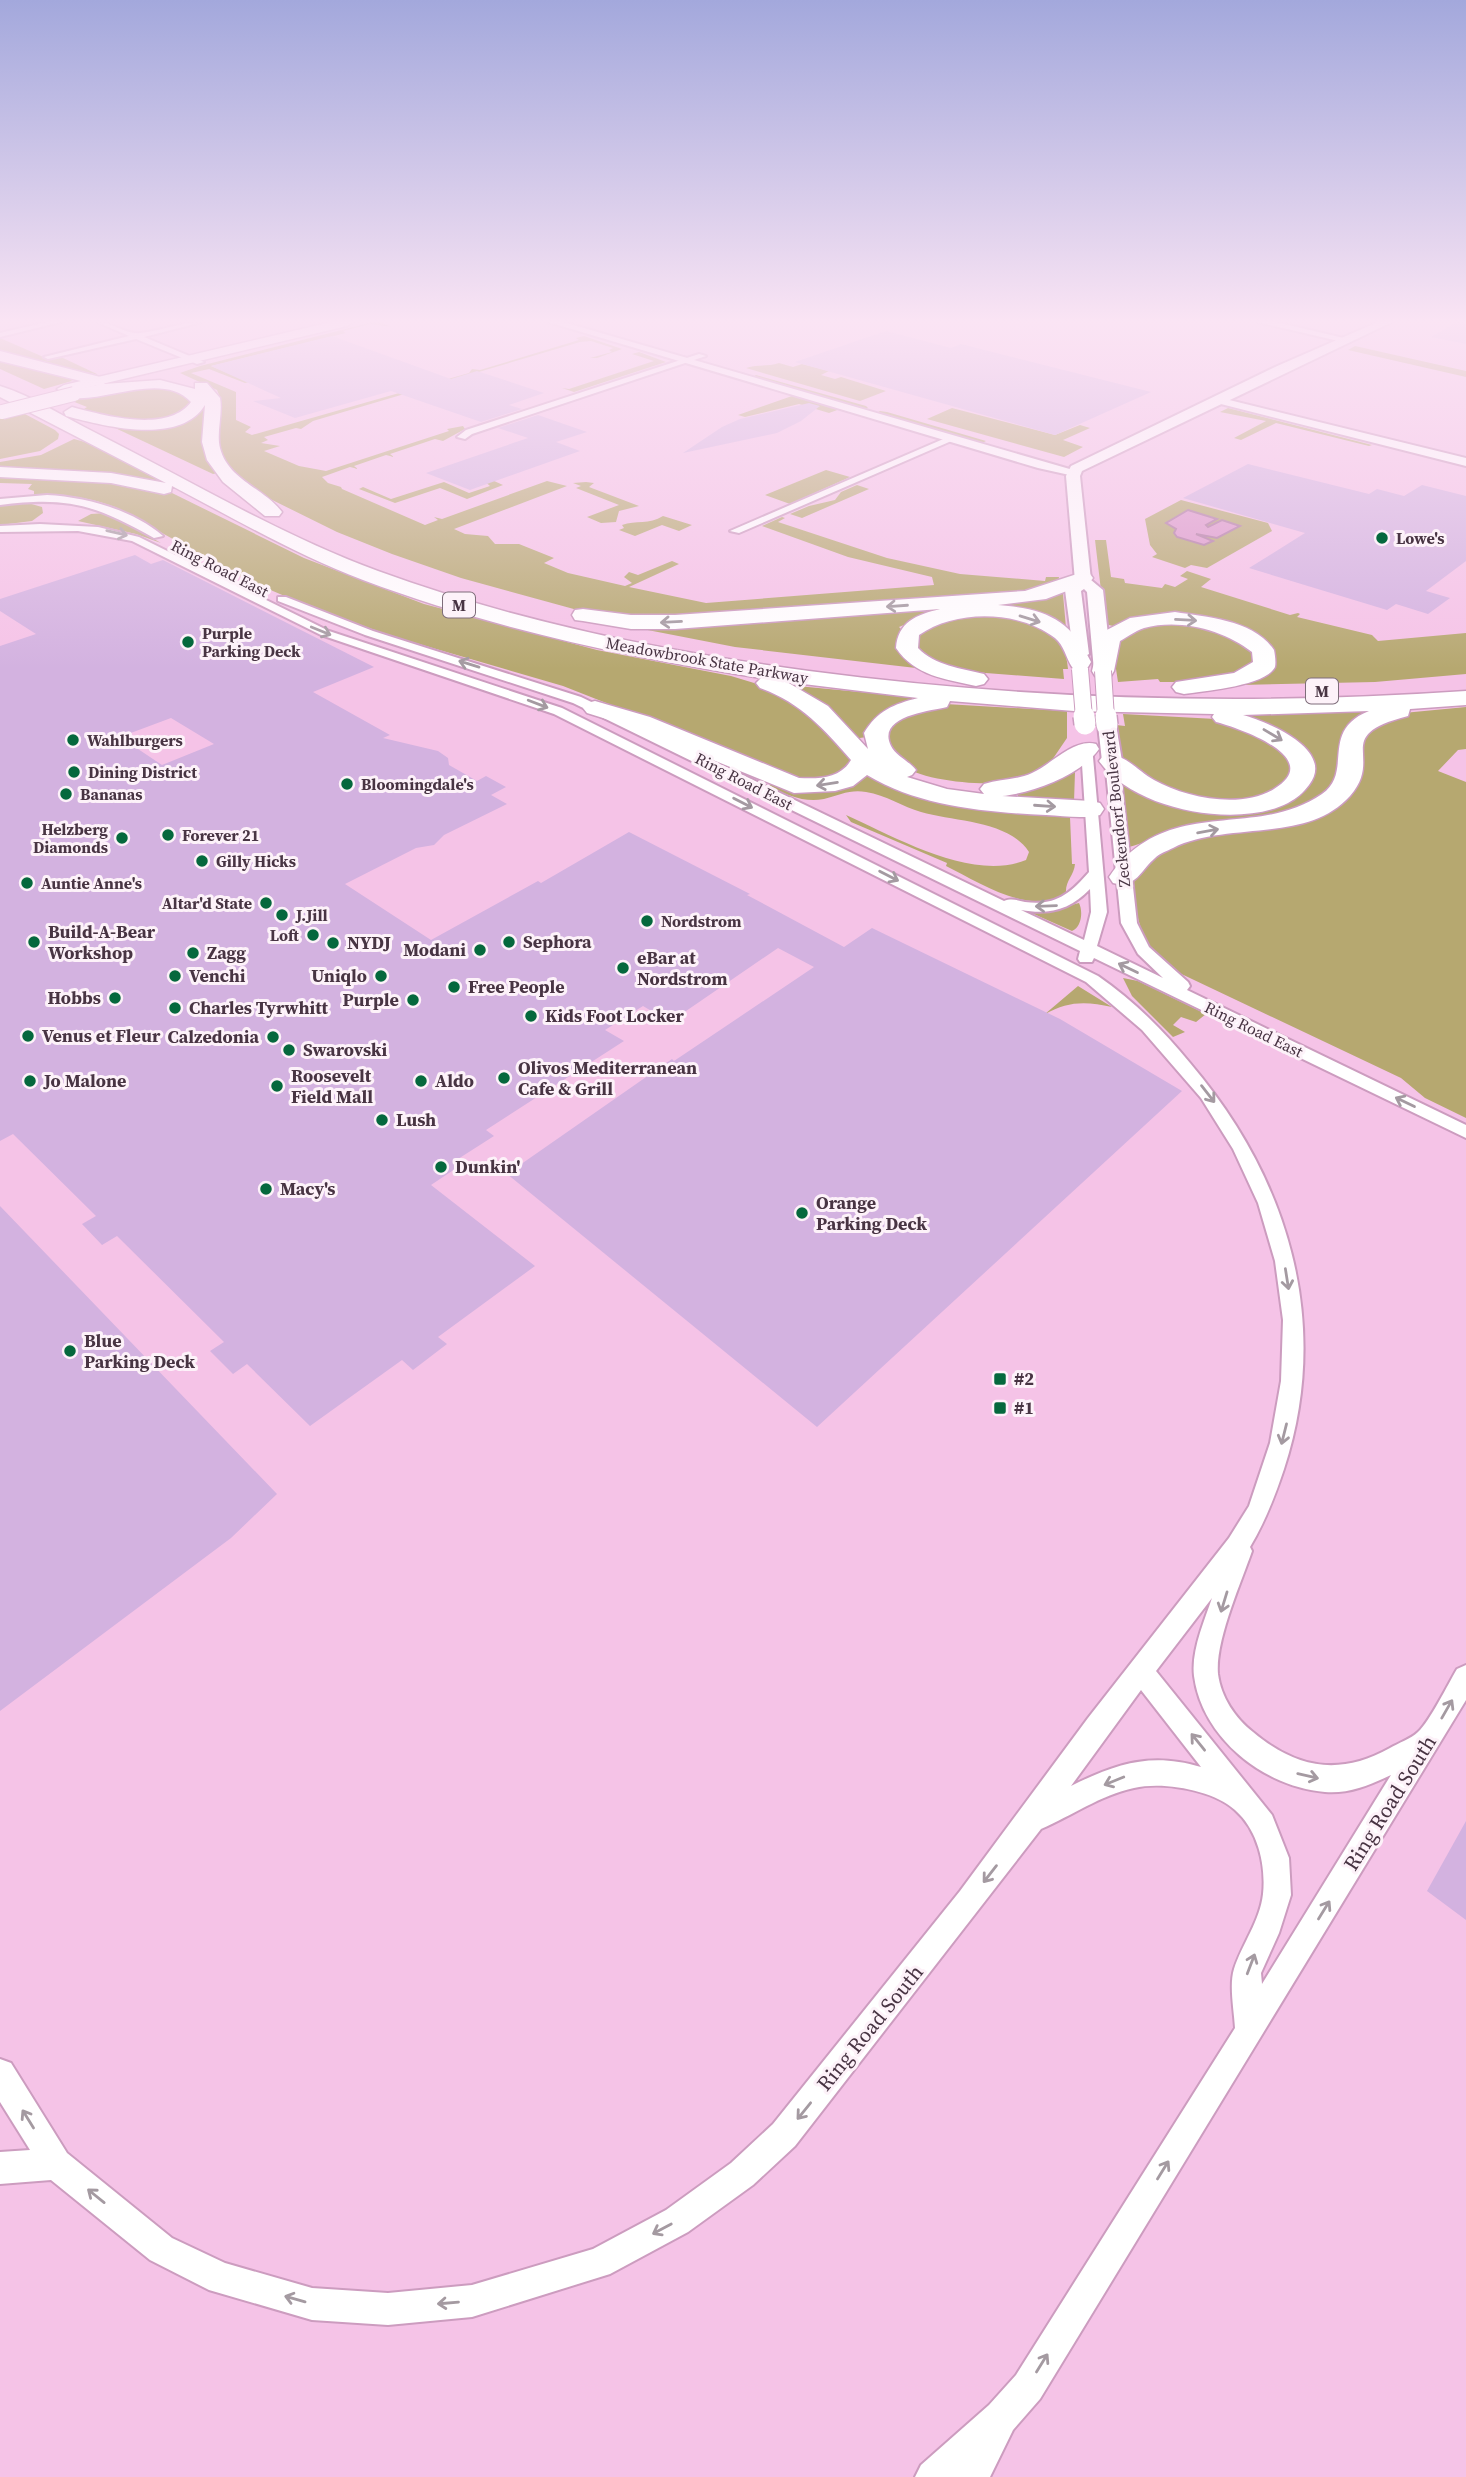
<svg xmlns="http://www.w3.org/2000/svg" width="1466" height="2477" viewBox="0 0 1466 2477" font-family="'Source Serif 4',serif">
<rect width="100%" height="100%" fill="#f5c3e7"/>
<!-- green -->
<path fill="#b6a870" d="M379,322L392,327L370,324L343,331L346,333L211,366L249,382L245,383L209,369L191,373L236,392V420L251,427L245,432L252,435L469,373L472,369L480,370L579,340L576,338L584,336L622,349L597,358H590L612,352L609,350L613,348L591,341L580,342L313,421L301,429L296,428L264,437L268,440L261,443L280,446L264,451L299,466L326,471L449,431L447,429L463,426L465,429L443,441L435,439L390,454L394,457L386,455L354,466L358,469L350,467L322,477L328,483L341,487L342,489L425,525L438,520L434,517L442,519L547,481L567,486L454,529L465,534L488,536L495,544H519L554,558L544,563L568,573L625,586L632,583L624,577L629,572L638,575L672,561L679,564L629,587L706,603L934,585L932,577L848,557L762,526L782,517L785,518L778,522L887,558L960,574L1045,581L1046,577H1059L1058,583L1030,593L662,619L581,611L461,578L392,554L337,532L252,490L221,459L216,431L219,395L217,390L180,373L200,366L369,323Z
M0,338L48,359L61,357L99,375L0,353Z
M1355,346L1466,371V377L1348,350Z
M639,352L666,362L574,392L562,388L569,389L654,361L632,354Z
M0,358L70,378L72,381L44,389L0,369Z
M779,363L793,367L802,364L829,371L821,375L835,379L841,377L886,391L860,401L746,368C758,364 767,367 779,363Z
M756,375L866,406L868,408L864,410L751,378Z
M162,387L184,392L193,404C179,423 126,426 104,419C97,416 91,412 84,409L87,407L72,401L113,390Z
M792,396L840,409L829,413L799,404L745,417L738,415Z
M208,402L202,429H205L218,473L213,474L113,427L157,424Z
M952,408L1055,435L1080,425L1090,428L1063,440L1083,447L1064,457L927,419Z
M1228,408L1372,445L1369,446L1276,423L1241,440L1234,438L1266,421L1220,412Z
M880,411L887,412L986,441L980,444L875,414Z
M23,413L55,430L59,434L58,439L40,451L0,459V418Z
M74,439L85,442L163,482L0,470V462L41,455Z
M826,470L850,477L790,504L765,495Z
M474,472L503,485L467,499L440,488L395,503L359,489L363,487L391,499L444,482L469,493L490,486Z
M0,474L145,485L172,493L304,558L424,604L597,650L731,676L764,686L810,711L851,757L852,764L838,777L807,782L563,686L395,637L320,611L247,580L115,507C88,497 63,494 34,495V491L28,489L32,484L0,483Z
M586,482L594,483L589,487L639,506L619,511L616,522L601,523L587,517L619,505L576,488L581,486L573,483Z
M857,485L869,489L802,518L790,514L809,506L835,500L841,492Z
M1181,500L1268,523L1272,531L1207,568L1191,565L1185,568L1152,557L1157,554L1150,545L1145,519Z
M28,503L42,507L43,513L32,521L0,525V506Z
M106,513L110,515L161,543L136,534L78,521L91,514Z
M663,516L692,525L679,531L662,525L635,536L619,530L624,528L622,525C636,520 649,525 663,516Z
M1095,540H1106L1111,577L1124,579L1125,583L1162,588L1165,584L1175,587L1188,579L1180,576L1187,571L1211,579L1201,587L1290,615L1298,613L1300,614L1297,617L1372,635L1378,641L1466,633V674L1375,682L1239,685L1270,667L1242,630L1144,617L1113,626L1105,624Z
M1059,594H1063L1066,628L1026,613L923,617L899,627L901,629C891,647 906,655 919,666L916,668L735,647L627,626Z
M1010,616C1042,629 1065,630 1068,669H1063L1064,679L960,671L937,666L911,648L915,631L942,617Z
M1152,623L1218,627L1257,650L1256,663C1236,683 1188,682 1160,682L1158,679L1118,682L1116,669H1109L1108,645Z
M787,685L912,697V700C887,707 875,711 867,737L852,739Z
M945,704L1067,711V738L1050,763L1053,765C1038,771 1022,780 1006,782C982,786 918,781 900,763C892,756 887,739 882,729L891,718Z
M1466,707V749L1458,750L1438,771L1466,782V1118L1425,1098L1401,1078L1173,970C1139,942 1137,922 1133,880L1160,848L1333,805L1356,740L1393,714Z
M1363,710L1365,714C1322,732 1355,762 1333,787C1308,816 1212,822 1174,831C1158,835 1143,844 1129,847L1122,783L1248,808L1305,772L1244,718V715Z
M1123,714L1216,719L1281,747L1291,767C1289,771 1288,779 1285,782C1263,809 1189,802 1161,789C1147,783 1134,769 1122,761L1116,725L1125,726Z
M1070,771L1075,772L1074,802L1019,798L1016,791L1037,789V785Z
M863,772L879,780L1059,812L1070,817L1072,864H1075C1074,876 1065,881 1066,893C1029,917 979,882 946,866L947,863L851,822L846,815C895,837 972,882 1026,860L1029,852C1008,820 955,822 921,812C903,807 886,795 866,792C851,789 839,795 824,799C804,803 787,795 768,786L775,783L790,788Z
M1079,903C1083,911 1082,927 1072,931L1027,911L1056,909Z
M1123,978L1138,981L1206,1014L1196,1022L1181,1017L1173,1025L1185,1032L1173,1037L1132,996Z
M1078,986L1112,1007C1086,1001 1068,1001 1045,1014Z"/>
<!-- water -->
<path fill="#db97ca" stroke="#af79a2" stroke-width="2" d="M1188,510L1217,519L1206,525L1208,527L1222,520L1240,526L1217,538L1196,534L1213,541L1204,545L1177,537L1174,533L1176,529L1166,523Z"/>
<!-- building -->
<path fill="#d3b2e0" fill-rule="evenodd" d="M1457,322H1466V344L1431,337Z
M886,331L951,348L961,344L1151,392L1055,435L795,362Z
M332,336L451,379L477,371L544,393L509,405L522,409L481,422L391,391L295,418L253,401L281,398L211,366Z
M809,403L820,406L801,421L777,433L683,453L722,427L740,419Z
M538,415L587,432L556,442L580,451L470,490L426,473L528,438L498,428Z
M1248,464L1369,494L1377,489L1404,496L1422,485L1466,496V561L1426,591L1450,598L1428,614L1396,604L1387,610L1249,568L1305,533L1183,498Z
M135,555L151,564L163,560L374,667L313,692L390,735L383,738L438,751L448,758L449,765L477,781L486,776L506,787L491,795L507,804L444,835L434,845L416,848L345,884L431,940L538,881L541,883L629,832L750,894L747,895L844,947L872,928L1060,1019L1182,1091L817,1427L507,1174L672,1059L674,1061L814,967L778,948L670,1022L643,1006L605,1030L624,1041L486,1130L494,1136L458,1159L464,1163L431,1185L535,1266L438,1337L447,1344L413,1370L402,1360L310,1426L247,1364L233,1374L210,1351L224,1342L117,1236L102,1245L82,1224L96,1216L13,1134L0,1141V646L36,634L0,611V599ZM171,718L214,744L162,765L120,737Z
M0,1206L277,1494L231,1538L0,1711Z
M1466,1821V1920L1427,1891Z"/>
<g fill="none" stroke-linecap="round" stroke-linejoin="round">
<defs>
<path id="minor" d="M47,322H61L0,337V333Z
M97,322C112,322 127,335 140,333C161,331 180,322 202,322L144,337L204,362L197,364L136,339L48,359L44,357L129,336Z
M699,354L706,356L472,434L465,439L457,437L466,430Z
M948,437L956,439L739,533L730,531Z
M47,495C86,497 133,510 163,536L154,538C95,505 68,496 0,505V499Z
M40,524L98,527L139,537L329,631L562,708L1098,976C1133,1000 1163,1030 1190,1063C1288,1178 1332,1322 1284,1469C1275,1496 1265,1522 1250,1547L1252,1551C1241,1583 1215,1641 1218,1674C1221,1697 1235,1718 1253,1732C1297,1769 1340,1776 1390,1748C1398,1743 1411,1739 1418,1732C1430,1721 1448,1684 1457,1669L1466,1665V1700L1040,2399L1013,2430L990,2477H915L921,2465L989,2405L1016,2375L1235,2028C1234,2010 1229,1985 1234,1969C1242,1944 1260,1921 1263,1894C1266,1865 1258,1830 1235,1810C1213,1790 1163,1781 1134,1788C1101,1795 1071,1816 1041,1829L795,2146L753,2185L688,2232L610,2274L472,2317L388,2325L312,2320L209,2290L150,2260L51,2180L0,2184V2152L30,2150L0,2102V2059L11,2063L67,2153L172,2238L225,2263L312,2288L388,2293L472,2285L593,2249L666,2210L731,2163L773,2124L960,1891L1088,1718L1229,1538L1249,1506L1270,1443L1281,1381L1283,1320L1275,1261L1258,1203L1233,1149L1201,1098L1142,1030L1086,982L554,714L321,635L132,541L78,531L0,532V526ZM1212,1598C1204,1622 1191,1651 1194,1676C1202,1738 1264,1787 1325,1792C1349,1794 1370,1785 1391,1775L1262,1984L1261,1973L1279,1933L1291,1895L1289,1858L1272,1815L1156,1671ZM1141,1690L1201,1767C1152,1752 1117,1763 1071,1786Z
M278,597H286L373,631L581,697L1004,901C1011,898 1017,900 1025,902C1055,906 1070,894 1089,872L1081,749L1087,745L1092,746L1107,912L1097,946L1163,978L1138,954L1121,923L1105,761L1112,757L1119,761L1137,923L1149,947L1188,982L1190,986L1187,990L1466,1125V1138L1094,958L1092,962H1080L1078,959L1080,951L573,703L365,635L278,601ZM1090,889L1091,912L1084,940L1021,910C1049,915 1070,910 1090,889Z"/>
<path id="tertiary" d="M548,322H563L1080,472L1074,476L1038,468Z
M1257,322H1276L1352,340L1347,343Z
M1217,397L1466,458V466L1213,402V398Z"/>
<path id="secondary" d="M1378,322H1392L1082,471L1080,476L1091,580L1103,590L1112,671L1103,676L1094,671L1087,592L1084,589L1081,591L1089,654L1080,659L1074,658L1065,590L1075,581L1066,476L1071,466L1275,367Z
M1107,719L1116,725L1122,761L1112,767L1102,761L1098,725Z"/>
<path id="primary" d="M331,322H353L347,326L64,393L57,389L64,385Z"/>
<path id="motorway" d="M0,351L104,378L106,381L104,384L160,380L195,389V383H207L220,398C223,414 216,432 220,448C228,480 264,488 282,512L279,516H265L223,482L207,460L202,442L205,405C180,446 103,426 66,416L64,412L72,407C103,415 167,434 191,402C162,370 100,405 68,397L66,394L68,391L97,385L0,361Z
M0,386C33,396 65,418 96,433C189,480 280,535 378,571C517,622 663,651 809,671C1028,700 1246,706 1466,691V705L1410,709L1408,716C1330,736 1385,756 1350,796C1307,844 1227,821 1173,848C1167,851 1160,853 1155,858C1140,871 1136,889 1113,883L1109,877C1167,793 1254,841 1322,794C1354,772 1319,731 1369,711L1243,715C1268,722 1336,750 1309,785C1303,793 1297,798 1288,803C1237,829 1133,810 1099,761L1103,756C1124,751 1137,771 1154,780C1186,798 1241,809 1274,789C1326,758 1239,728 1216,722L1212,717L1214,714L1074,711L950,701L947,707C930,711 876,716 891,746C896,756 909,761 916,770L912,775L907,777L947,789L984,794L980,789L984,784C1000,779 1017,780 1032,773C1052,764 1074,738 1096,744L1099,749C1081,775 1033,793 1002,796L1091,801L1100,803L1104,809L1100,815C1083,819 1064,816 1046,815C986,812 920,807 867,775L853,786L835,791L794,793L632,727L587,713L583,708L587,703L595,701L650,717L799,778C818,779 840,779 851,760C824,729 800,702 760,688L756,683L761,678C626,657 491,628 363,580C297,555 235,519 172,486L171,492L164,494L111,483L0,477V467L111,473L166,483L0,397ZM787,682L918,698C894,704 877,711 864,733L868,749L828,706Z
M1083,572L1090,574L1093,578L1090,582L1046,599L998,605C1046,609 1070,619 1091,662L1088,667H1072C1066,658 1064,645 1055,638C1019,610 956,609 919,635L918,648C935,666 961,668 984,674L988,679L984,684L976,686C945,679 915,676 896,648C898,622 916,615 940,609L675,629H631L583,621L575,620L572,615L575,610L583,609L631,615H675L1025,591Z
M1175,612C1207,617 1254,620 1274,650C1275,655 1276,662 1275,667C1266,686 1203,691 1184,694L1176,692L1172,687L1176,682L1234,673L1253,662L1252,652C1224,630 1180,618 1144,628C1135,631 1127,637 1120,641L1114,671L1111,676H1095L1092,671L1101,633L1130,618Z"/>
</defs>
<!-- minor casing -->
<use href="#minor" stroke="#cc9cbf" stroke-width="4"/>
<!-- tertiary casing -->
<use href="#tertiary" stroke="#cc9cbf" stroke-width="4"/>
<!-- secondary casing -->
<use href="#secondary" stroke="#cc9cbf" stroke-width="4"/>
<!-- primary casing -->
<use href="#primary" stroke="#cc9cbf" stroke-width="3"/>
<!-- motorway casing -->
<use href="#motorway" stroke="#cc9cbf" stroke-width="3"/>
<!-- minor -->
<use href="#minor" fill="#fff" fill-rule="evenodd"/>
<!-- tertiary -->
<use href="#tertiary" fill="#fff" fill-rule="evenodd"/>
<!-- secondary -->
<use href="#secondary" fill="#fff" fill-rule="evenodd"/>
<!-- primary -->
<use href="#primary" fill="#fff" fill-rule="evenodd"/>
<!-- motorway -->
<use href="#motorway" fill="#fff" fill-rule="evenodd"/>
<defs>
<path id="secondary-bridge-far1" d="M1080,669L1084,718
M1103,671L1106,718"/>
<path id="secondary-bridge" d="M1084,716L1085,724
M1106,716L1107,725"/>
<path id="primary-bridge" d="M2,412L74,394"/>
</defs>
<!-- secondary-bridge-far1 casing -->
<use href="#secondary-bridge-far1" stroke="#cc9cbf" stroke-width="18" stroke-linecap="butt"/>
<!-- secondary-bridge casing -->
<use href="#secondary-bridge" stroke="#cc9cbf" stroke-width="24" stroke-linecap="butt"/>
<!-- primary-bridge casing -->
<use href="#primary-bridge" stroke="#cc9cbf" stroke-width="16" stroke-linecap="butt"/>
<!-- secondary-bridge-far1 -->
<use href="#secondary-bridge-far1" stroke="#fff" stroke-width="16"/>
<!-- secondary-bridge -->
<use href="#secondary-bridge" stroke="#fff" stroke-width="21"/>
<!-- primary-bridge -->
<use href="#primary-bridge" stroke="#fff" stroke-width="14"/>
</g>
<!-- one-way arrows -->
<defs><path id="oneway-shaft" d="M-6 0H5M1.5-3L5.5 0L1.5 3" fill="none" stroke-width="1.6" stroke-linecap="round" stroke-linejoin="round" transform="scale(1.75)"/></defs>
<g stroke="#a49aa1">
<use href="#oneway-shaft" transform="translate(117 533) rotate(13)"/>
<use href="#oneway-shaft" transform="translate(897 606) rotate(176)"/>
<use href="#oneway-shaft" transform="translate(1030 619) rotate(17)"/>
<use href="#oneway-shaft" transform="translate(1186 620) rotate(3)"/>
<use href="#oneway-shaft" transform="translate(671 622) rotate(177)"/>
<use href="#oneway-shaft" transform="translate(321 631) rotate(22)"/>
<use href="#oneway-shaft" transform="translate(469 664) rotate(-163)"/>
<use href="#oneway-shaft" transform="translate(538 704) rotate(21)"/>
<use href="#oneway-shaft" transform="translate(1273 735) rotate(31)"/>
<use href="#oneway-shaft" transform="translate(827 784) rotate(171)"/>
<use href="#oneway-shaft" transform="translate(743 803) rotate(27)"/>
<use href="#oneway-shaft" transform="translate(1045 806) rotate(4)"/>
<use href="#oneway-shaft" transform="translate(1208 831) rotate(-10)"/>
<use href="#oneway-shaft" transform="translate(889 876) rotate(27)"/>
<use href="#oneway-shaft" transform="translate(1046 906) rotate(178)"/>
<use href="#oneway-shaft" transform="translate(1128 968) rotate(-154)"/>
<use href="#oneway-shaft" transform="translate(1208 1094) rotate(52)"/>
<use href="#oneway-shaft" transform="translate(1405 1102) rotate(-154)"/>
<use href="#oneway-shaft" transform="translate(1287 1279) rotate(81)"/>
<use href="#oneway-shaft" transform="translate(1284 1434) rotate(104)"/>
<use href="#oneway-shaft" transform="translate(1224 1602) rotate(107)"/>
<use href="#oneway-shaft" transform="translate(1447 1709) rotate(-60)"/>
<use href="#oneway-shaft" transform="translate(1198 1742) rotate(-129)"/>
<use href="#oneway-shaft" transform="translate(1308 1776) rotate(13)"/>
<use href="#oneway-shaft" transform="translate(1114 1781) rotate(158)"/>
<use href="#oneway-shaft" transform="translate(990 1874) rotate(128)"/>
<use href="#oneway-shaft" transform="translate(1324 1910) rotate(-58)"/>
<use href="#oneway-shaft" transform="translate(1251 1964) rotate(-69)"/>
<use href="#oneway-shaft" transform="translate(804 2111) rotate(129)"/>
<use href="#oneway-shaft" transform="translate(28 2119) rotate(-122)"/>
<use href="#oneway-shaft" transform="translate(1163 2170) rotate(-58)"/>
<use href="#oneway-shaft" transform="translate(96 2196) rotate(-141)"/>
<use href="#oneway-shaft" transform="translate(662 2229) rotate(152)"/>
<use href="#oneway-shaft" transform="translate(295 2299) rotate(-164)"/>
<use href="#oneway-shaft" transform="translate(448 2303) rotate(175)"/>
<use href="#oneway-shaft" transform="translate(1042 2363) rotate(-58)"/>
</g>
<!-- sky -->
<linearGradient id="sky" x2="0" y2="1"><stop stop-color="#a3a8dc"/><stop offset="0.48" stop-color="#fae4f4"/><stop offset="1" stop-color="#fae4f4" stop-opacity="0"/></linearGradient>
<rect width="1466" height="669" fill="url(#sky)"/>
<!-- markers -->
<g fill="#05683d" stroke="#fdf2f9" stroke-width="2.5">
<circle cx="1382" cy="538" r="7"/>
<circle cx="188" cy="642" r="7"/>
<circle cx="73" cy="740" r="7"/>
<circle cx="74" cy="772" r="7"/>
<circle cx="347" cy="784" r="7"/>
<circle cx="66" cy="794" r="7"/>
<circle cx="168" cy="835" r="7"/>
<circle cx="122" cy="838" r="7"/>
<circle cx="202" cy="861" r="7"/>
<circle cx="27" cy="883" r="7"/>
<circle cx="266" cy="903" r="7"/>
<circle cx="282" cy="915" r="7"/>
<circle cx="647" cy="921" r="7"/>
<circle cx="313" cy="935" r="7"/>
<circle cx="34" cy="942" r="7"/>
<circle cx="509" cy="942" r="7"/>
<circle cx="333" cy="943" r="7"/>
<circle cx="480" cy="950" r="7"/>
<circle cx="193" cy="953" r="7"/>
<circle cx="623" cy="968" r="7"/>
<circle cx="175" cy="976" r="7"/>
<circle cx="381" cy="976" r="7"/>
<circle cx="454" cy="987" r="7"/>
<circle cx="115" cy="998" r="7"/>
<circle cx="413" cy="1000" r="7"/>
<circle cx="175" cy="1008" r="7"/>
<circle cx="531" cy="1016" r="7"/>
<circle cx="28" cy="1036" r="7"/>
<circle cx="273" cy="1037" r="7"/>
<circle cx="289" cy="1050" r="7"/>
<circle cx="504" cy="1078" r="7"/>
<circle cx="30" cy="1081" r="7"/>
<circle cx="421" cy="1081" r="7"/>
<circle cx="277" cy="1086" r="7"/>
<circle cx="382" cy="1120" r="7"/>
<circle cx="441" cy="1167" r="7"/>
<circle cx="266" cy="1189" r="7"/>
<circle cx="802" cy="1213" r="7"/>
<circle cx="70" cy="1351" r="7"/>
<rect x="993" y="1372" width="14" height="14" rx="3.5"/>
<rect x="993" y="1401" width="14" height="14" rx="3.5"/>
</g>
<g text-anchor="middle" stroke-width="6" stroke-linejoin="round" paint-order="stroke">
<!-- far-poi labels -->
<g font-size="16" font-weight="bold" fill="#483443" stroke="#fdf2f9" text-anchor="start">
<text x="1396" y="544">Lowe's</text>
<text x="202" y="639">Purple<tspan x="202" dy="18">Parking Deck</tspan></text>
<text x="87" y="746">Wahlburgers</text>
<text x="88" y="778">Dining District</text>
<text x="361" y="790">Bloomingdale's</text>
<text x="80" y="800">Bananas</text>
<text x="108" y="835" text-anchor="end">Helzberg<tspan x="108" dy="18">Diamonds</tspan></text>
<text x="182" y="841">Forever 21</text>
<text x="216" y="867">Gilly Hicks</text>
<text x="41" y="889">Auntie Anne's</text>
<text x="252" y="909" text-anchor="end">Altar'd State</text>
<text x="296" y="921">J.Jill</text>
<text x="661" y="927">Nordstrom</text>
<text x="299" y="941" text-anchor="end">Loft</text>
</g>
<!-- far-street labels -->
<g font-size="16" fill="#483443" stroke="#fdf2f9">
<text transform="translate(220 568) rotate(27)" y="6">Ring Road East</text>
<text transform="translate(707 660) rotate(10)" y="6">Meadowbrook State Parkway</text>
<text transform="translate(744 781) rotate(27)" y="6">Ring Road East</text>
<text transform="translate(1116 809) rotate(-96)" y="6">Zeckendorf Boulevard</text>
<text transform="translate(1254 1029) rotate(26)" y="6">Ring Road East</text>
</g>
<!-- shield labels -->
<g fill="#fdf2f9" stroke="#7e6d7a" stroke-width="2">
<rect x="443" y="592.5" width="32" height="25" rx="5"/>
<rect x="1306" y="678.5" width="32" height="25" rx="5"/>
</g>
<g font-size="16" font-weight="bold" fill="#483443">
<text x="459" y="611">M</text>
<text x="1322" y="697">M</text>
</g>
<!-- poi labels -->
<g font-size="18" font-weight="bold" fill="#483443" stroke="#fdf2f9" text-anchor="start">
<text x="48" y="938">Build-A-Bear<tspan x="48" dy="21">Workshop</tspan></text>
<text x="523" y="948">Sephora</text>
<text x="347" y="949">NYDJ</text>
<text x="466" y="956" text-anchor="end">Modani</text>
<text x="207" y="959">Zagg</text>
<text x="637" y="964">eBar at<tspan x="637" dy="21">Nordstrom</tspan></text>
<text x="189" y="982">Venchi</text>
<text x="367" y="982" text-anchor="end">Uniqlo</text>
<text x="468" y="993">Free People</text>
<text x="101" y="1004" text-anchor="end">Hobbs</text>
<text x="399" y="1006" text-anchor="end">Purple</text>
<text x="189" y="1014">Charles Tyrwhitt</text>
<text x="545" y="1022">Kids Foot Locker</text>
<text x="42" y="1042">Venus et Fleur</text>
<text x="259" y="1043" text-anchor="end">Calzedonia</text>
<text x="303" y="1056">Swarovski</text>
<text x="518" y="1074">Olivos Mediterranean<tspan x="518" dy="21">Cafe &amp; Grill</tspan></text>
<text x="291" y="1082">Roosevelt<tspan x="291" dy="21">Field Mall</tspan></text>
<text x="44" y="1087">Jo Malone</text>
<text x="435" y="1087">Aldo</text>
<text x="396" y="1126">Lush</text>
<text x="455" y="1173">Dunkin'</text>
<text x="280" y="1195">Macy's</text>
<text x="816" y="1209">Orange<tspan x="816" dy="21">Parking Deck</tspan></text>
<text x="84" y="1347">Blue<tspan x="84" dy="21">Parking Deck</tspan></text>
<text x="1014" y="1385">#2</text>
<text x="1014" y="1414">#1</text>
</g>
<!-- near-street labels -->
<g font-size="21" fill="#483443" stroke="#fdf2f9">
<text transform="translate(1390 1803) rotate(-58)" y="7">Ring Road South</text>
<text transform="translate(870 2028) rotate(-51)" y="7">Ring Road South</text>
</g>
</g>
</svg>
